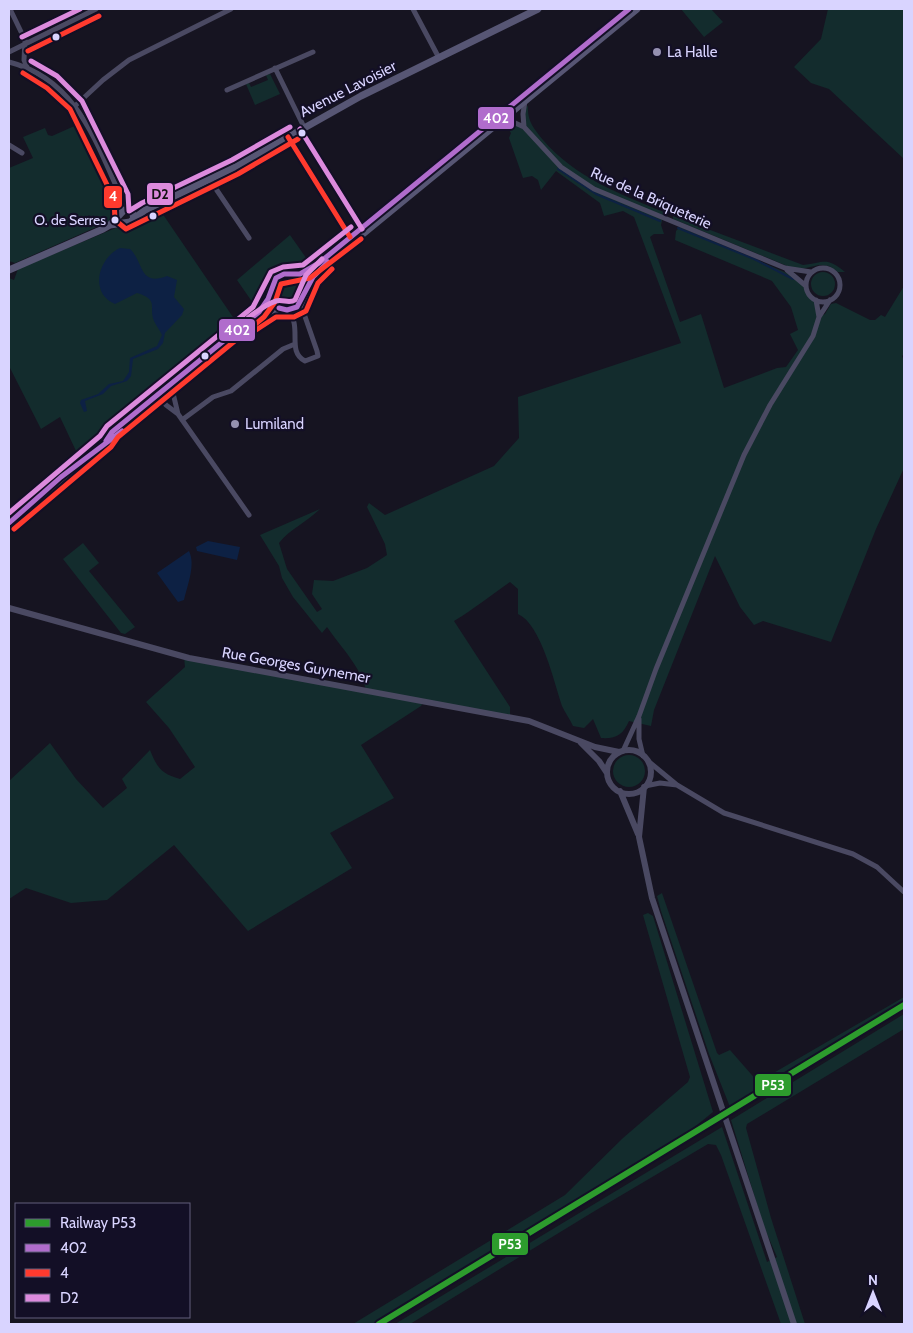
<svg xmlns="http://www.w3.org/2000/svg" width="913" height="1333" viewBox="0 0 913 1333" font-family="Cabin,sans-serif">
<rect width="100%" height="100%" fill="#161421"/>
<!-- green -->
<path fill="#132c2d" d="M681,9H711L723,22L704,37Z
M828,9H904V159L829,89L811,83L794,67L821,39Z
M270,74L280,94L255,105L246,84L249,83L251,87L268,80L266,75Z
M528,106C527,121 534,129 543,140C575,177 619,194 664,212L661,225L664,234H654L650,237L680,322L701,314L724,388L777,368L786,367L798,350L790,334L798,330L791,307L772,281L675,240L676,231L680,227L789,274L806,286L810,295L816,300L819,317L825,314L831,304L836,303L870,320H875L881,315L885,317L904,286V354L902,356L904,361V468L876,529L831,642L763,621L754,625L740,607L715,556L654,710L651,726L629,721C623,735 616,739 601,738L593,719L584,728L573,726C570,719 565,713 562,706C554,682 541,624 518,614V589L510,582C491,595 474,609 454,621L510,707V717L424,701L421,706L361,745L394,798L330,833L352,868L248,931L174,845L107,900L71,903L26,888L9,899V781L50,743L76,779L103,808L127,788L122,779L150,750C157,768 162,774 180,779L195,767L169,728L146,702L185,667L184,657L366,690C361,667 340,646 327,627L322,633L293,597L282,578L279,566L260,535L320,509C307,522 290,529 279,543L287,569L317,612L322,609L312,594L314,580L333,581L367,568L387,555L385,544L367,507L369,503L385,515L494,466L519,438L518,397L681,343L634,217L623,211L604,216L600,203L556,171L541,190L538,180L532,176L523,178L509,138L511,133L509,130L495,126L500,121L524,127L523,109Z
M79,124L120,202L121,209L112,220L101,225L15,263L9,261V168L33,158L23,137L45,128L48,135L52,136Z
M156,211L162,213L237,323L231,326L232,330L213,347L200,354V356L90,448L84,447L77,453L60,417L41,429L9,366V278L14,280L18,269Z
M673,216L803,265C824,263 826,256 845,272H838L829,266L819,265L797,270L678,221L673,219Z
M290,235L309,262C298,272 280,260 268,273C258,282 262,296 255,306L237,280Z
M811 284a12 12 0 1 1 24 0a12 12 0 1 1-24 0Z
M276 293a12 12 0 1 1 24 0a12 12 0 1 1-24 0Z
M83,543L99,563L89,571L135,627L125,634L121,633L63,559Z
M613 771a16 16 0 1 1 32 0a16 16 0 1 1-32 0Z
M662,893L717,1053L719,1055L730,1050L758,1082L904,997V1002L730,1107L709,1054L661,911L657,896Z
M648,913L653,916L713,1112L692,1129L373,1324H353L565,1195L623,1138L688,1082L690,1077L643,915Z
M904,1014V1029L747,1124L746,1128L771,1218L805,1324H781L721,1155L716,1145L708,1144L593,1212L410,1324H395L722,1127L767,1262L777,1257L764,1227L731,1120Z"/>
<!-- water -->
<path fill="#0d2144" d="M120,248L130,249C144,262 139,287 167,276L177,280L174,297L184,309L182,315L165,333L163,343L158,349L133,359L131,376L127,381L111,386L103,394L85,401L87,411L84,412L80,403L81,400L98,394L109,384L123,381L129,372L130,358L157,346L162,335C160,330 156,326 154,321C148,307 160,300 137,293L115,304C89,293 98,258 120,248Z
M208,541L240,547L237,560L197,551L196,547Z
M189,551C196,565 187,586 184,600L178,602L157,573Z"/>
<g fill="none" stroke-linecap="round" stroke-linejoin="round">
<!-- stream -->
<path stroke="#0d2144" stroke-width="2" d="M558,169L596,194L660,221
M678,228L754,259L793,279"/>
<!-- minor -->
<path stroke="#4a4962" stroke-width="5" d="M10,9L25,40L24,60L27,67
M413,9L439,58
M9,52L96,9
M9,62C76,79 95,140 121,197L131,210
M275,68L304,127
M227,90L313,52
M76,105L103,80L129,60L231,9
M501,121L513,122L524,127L561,167L594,189L785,268L811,272
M524,127L523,114L525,101
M9,145L22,153
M210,180L249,238
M806 285a17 17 0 1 1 34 0a17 17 0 1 1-34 0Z
M787,270L806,286
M816,300L819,317
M288,310C303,328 286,351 305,361L318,356L317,351L301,305
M174,388L173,393L178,414
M160,397L166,405L178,414L249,515
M182,420L213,397L231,391L283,349L295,344
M639,719V739L643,756
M623,751L639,716L656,669L744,455L770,405L813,336L819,317L830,300
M648,761L677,785L724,813L853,854L877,867L904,892
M645,786L660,783L677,785"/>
<!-- tertiary -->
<path stroke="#4a4962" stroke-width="6" d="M9,608L189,658L529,721L595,747L619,752
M581,743L599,761L607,773
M607 772a22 22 0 1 1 44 0a22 22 0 1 1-44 0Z
M644,787L639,837L652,898L794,1324
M620,791L638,834"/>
<!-- secondary -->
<path stroke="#575674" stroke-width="7" d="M110,225L130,222L145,210L235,167L361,96L538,9
M9,270L103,229L110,225L124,210H132L134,219
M270 292a18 18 0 1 1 36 0a18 18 0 1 1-36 0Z
M295,275L306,272L321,261L629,9
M306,293L315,275L336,256L637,9
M107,441L112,432L259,312L270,296
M9,523L89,455L116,436L252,324L279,308"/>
<defs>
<path id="bus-1" d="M279,308L287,310L297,307L313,277L328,262
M106,441L112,432L259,312L268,299L276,278L284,274H300L319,263L629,9
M9,523L61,477L122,431"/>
<path id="bus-2" d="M28,51L99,16
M23,73L47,88L70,109L114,199L115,220L126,229L238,174L298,139
M288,137L350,237
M256,330L276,317H294L306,311L318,283L332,269
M14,529L111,447L118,437L264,317L275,302L281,284L310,278L361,239"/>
<path id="bus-3" d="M22,37L80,9
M31,61L57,76L82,101L128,194L129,211L142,203L232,160L290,127
M300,129L362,229
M248,318C256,312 266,304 276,301C283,299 289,304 295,300L306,275L322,259
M9,513L100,436L107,426L253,307L271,272L283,267L303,265L351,227"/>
</defs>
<!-- bus-1 casing -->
<use href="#bus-1" stroke="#130f26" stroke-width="9"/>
<!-- bus-2 casing -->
<use href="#bus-2" stroke="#130f26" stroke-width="9"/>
<!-- bus-3 casing -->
<use href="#bus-3" stroke="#130f26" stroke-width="9"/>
<!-- bus-1 -->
<use href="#bus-1" stroke="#b06ccc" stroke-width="5"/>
<!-- bus-2 -->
<use href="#bus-2" stroke="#ff3a2e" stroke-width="5"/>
<!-- bus-3 -->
<use href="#bus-3" stroke="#dc8add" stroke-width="5"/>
<defs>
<path id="rail-1" d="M379,1324L904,1005"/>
</defs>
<!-- rail-1 casing -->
<use href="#rail-1" stroke="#130f26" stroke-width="10"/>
<!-- rail-1 -->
<use href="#rail-1" stroke="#2d9c2d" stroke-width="6"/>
</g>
<!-- markers -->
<g fill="#d9d4ff" stroke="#130f26" stroke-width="2">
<circle cx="56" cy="37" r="4.5"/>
<circle cx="302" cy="133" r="4.5"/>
<circle cx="153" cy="216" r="4.5"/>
<circle cx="115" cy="220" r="4.5"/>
<circle cx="205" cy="356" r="4.5"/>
</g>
<g fill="#9591b1" stroke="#130f26" stroke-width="2">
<circle cx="657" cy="52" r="5"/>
<circle cx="235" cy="424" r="5"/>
</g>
<g text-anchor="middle" stroke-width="4.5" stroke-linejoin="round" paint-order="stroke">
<!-- bus labels -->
<g font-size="14" fill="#d9d4ff" stroke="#130f26" text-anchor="end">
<text x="106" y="225">O. de Serres</text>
</g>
<!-- poi labels -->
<g font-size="15" fill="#d9d4ff" stroke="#130f26" text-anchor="start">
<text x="667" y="57">La Halle</text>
<text x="245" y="429">Lumiland</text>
</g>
<!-- street labels -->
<g font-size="15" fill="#d9d4ff" stroke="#130f26">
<text transform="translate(348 89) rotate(-27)" y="5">Avenue Lavoisier</text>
<text transform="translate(651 198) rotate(24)" y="5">Rue de la Briqueterie</text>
<text transform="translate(296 665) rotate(10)" y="5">Rue Georges Guynemer</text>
</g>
</g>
<g stroke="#130f26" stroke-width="2">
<rect x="477" y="106" width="38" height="24" rx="5" fill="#b06ccc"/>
<rect x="146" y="182" width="28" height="24" rx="5" fill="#dc8add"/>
<rect x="103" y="185" width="20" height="24" rx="5" fill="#ff3a2e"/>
<rect x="218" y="318" width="38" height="24" rx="5" fill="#b06ccc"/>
<rect x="754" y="1073" width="38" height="24" rx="5" fill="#2d9c2d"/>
<rect x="491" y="1232" width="38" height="24" rx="5" fill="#2d9c2d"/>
</g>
<g font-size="14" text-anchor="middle" font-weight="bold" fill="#fff">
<text x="496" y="123">402</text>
<text x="113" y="201">4</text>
<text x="237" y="335">402</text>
<text x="773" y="1090">P53</text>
<text x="510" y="1249">P53</text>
</g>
<g font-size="14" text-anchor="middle" font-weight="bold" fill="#111">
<text x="160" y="199">D2</text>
</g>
<!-- border -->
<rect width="913" height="1333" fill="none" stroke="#d9d4ff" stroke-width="20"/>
<!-- legend -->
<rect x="15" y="1203" width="175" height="115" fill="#130f26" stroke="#625e7d"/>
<rect x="25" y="1219" width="25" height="8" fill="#2d9c2d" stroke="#625e7d"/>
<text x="60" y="1228" font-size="15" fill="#d9d4ff">Railway P53</text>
<rect x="25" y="1244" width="25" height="8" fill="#b06ccc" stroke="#625e7d"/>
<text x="60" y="1253" font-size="15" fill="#d9d4ff">402</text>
<rect x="25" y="1269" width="25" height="8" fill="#ff3a2e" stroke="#625e7d"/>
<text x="60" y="1278" font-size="15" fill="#d9d4ff">4</text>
<rect x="25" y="1294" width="25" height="8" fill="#dc8add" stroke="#625e7d"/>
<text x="60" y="1303" font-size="15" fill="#d9d4ff">D2</text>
<!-- north arrow -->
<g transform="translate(873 1293)" stroke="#130f26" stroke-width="4" paint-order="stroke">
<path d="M0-4L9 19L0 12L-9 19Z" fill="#d9d4ff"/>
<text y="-8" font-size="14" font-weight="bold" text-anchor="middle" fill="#d9d4ff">N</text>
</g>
</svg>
